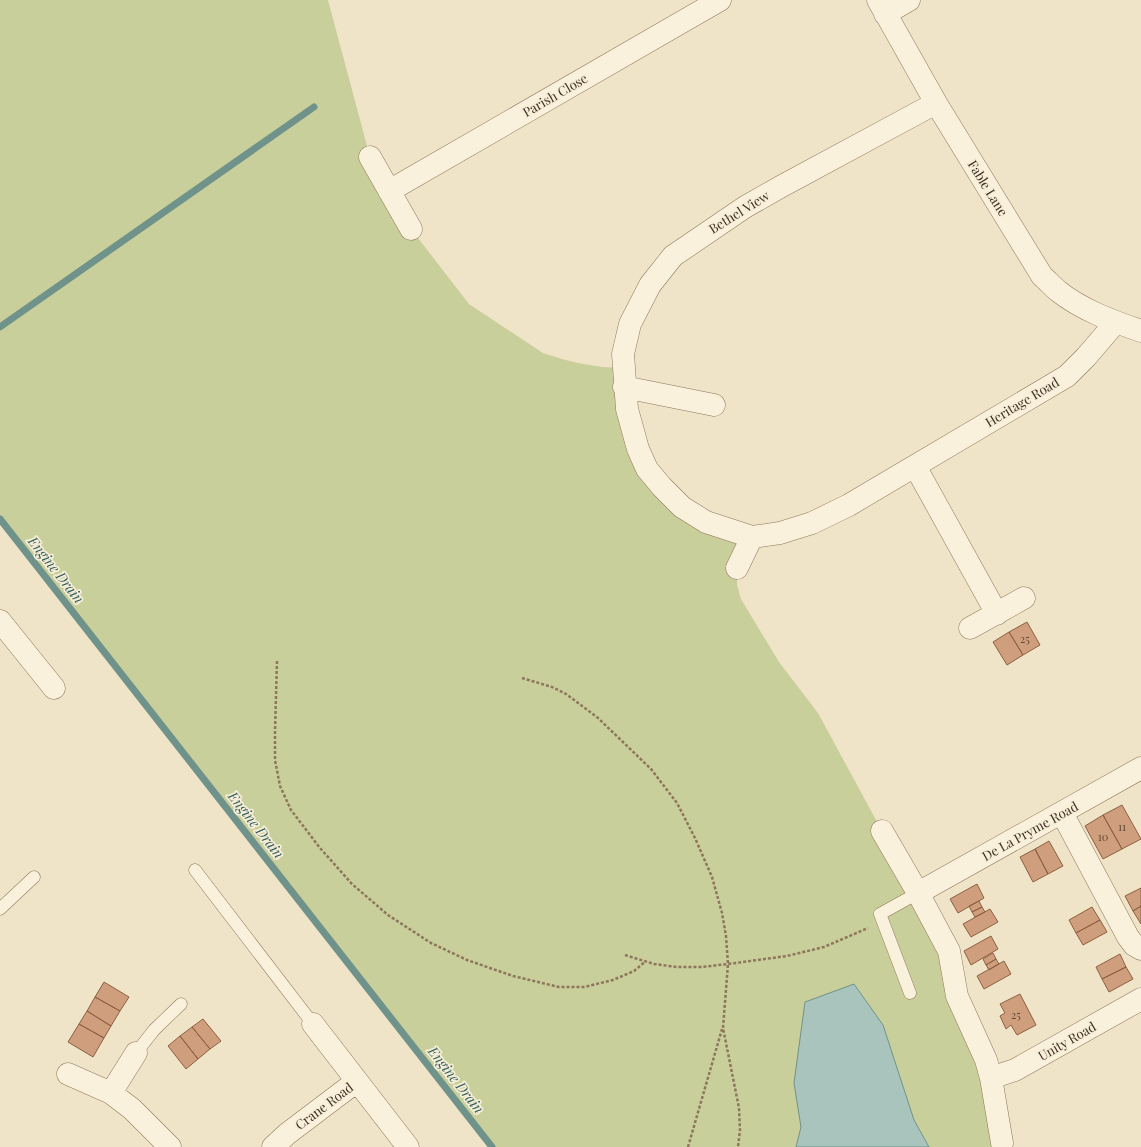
<svg xmlns="http://www.w3.org/2000/svg" width="1141" height="1147" viewBox="0 0 1141 1147" font-family="'Playfair Display',serif">
<rect width="100%" height="100%" fill="#f0e4c8"/>
<!-- green -->
<path fill="#c9cf9b" d="M0,0H328L370,157L411,229L469,304L543,353L562,359L578,363L602,367L624,368L662,487L752,537L737,568V585L741,599L779,662L818,713L882,831L949,951L1002,1143L991,1147H492L0,519Z"/>
<!-- water -->
<path fill="#a9c4bc" stroke="#6f938a" d="M854,984L883,1025L914,1120L929,1147H796L801,1127L794,1083L805,1002Z"/>
<g fill="none" stroke-linecap="round" stroke-linejoin="round">
<!-- stream -->
<path stroke="#6f938a" stroke-width="7" d="M0,327L314,107
M0,519L492,1147"/>
</g>
<!-- building -->
<path fill="#cf9f7d" stroke="#8d5f41" d="M1027,622L1040,645L1023,655L1009,632Z
M1009,632L1023,655L1007,665L993,642Z
M1122,805L1141,839L1122,849L1103,815Z
M1103,815L1122,849L1103,859L1085,826Z
M1049,841L1063,866L1048,874L1035,849Z
M1035,849L1048,874L1033,882L1020,857Z
M977,884L984,898L958,913L950,899Z
M1141,888V906L1133,911L1125,896Z
M979,901L982,907L972,912L969,906Z
M1141,906V924L1133,911Z
M982,907L985,912L975,917L972,912Z
M1092,907L1100,920L1076,933L1069,920Z
M990,909L998,922L971,937L963,924Z
M1100,920L1107,932L1083,945L1076,933Z
M991,936L998,949L971,965L964,951Z
M993,953L996,959L986,965L983,959Z
M1120,954L1126,967L1102,979L1096,967Z
M996,959L999,964L989,970L986,965Z
M1004,961L1011,974L984,989L977,976Z
M1126,967L1133,979L1109,992L1102,979Z
M104,982L129,997L120,1011L95,997Z
M1020,994L1036,1025L1017,1035L1011,1025L1006,1029L1000,1016L1005,1013L1000,1004Z
M95,997L120,1011L111,1026L87,1011Z
M87,1011L111,1026L104,1038L79,1024Z
M203,1019L221,1041L210,1049L192,1027Z
M79,1024L104,1038L93,1057L68,1042Z
M192,1027L210,1049L198,1059L180,1036Z
M180,1036L198,1059L186,1069L168,1046Z"/>
<g fill="none" stroke-linecap="round" stroke-linejoin="round">
<defs>
<path id="lane" d="M195,870L313,1024
M0,909L34,877
M910,993L880,914L918,893
M136,1053L154,1030L181,1004"/>
<path id="street" d="M878,0L936,103L1042,276C1047,280 1052,286 1058,291C1082,310 1112,321 1141,331
M885,14L909,0
M370,157L411,229
M389,191L720,0
M624,387L714,405
M915,466L997,614
M752,537L706,522L682,507L662,487L647,469L638,449L627,409L623,354L630,324L650,285L673,256L745,207L782,186L936,103
M737,568L752,537L780,533L812,523L849,505L1067,376L1086,357L1116,322
M0,621L54,688
M970,628L1024,598
M1062,813L1128,937L1134,945L1141,949
M882,831L918,893L949,951L957,996L986,1060L991,1078L1002,1143
M918,893L1141,768
M313,1024L408,1147
M68,1074L111,1093L132,1109L170,1147
M991,1078L1015,1070L1141,999
M111,1093L136,1053
M273,1147L287,1134L357,1081"/>
</defs>
<!-- lane casing -->
<use href="#lane" stroke="#8d765c" stroke-width="13"/>
<!-- street casing -->
<use href="#street" stroke="#8d765c" stroke-width="23"/>
<!-- path -->
<path stroke="#8d765c" stroke-width="2.5" stroke-dasharray="3 2" stroke-linecap="butt" d="M277,661L275,732V760L280,786L291,810L320,848L352,884L388,915L431,943L467,960L513,976L559,987H584L613,980L634,971L646,961
M522,678L552,687L566,694L598,718L651,769L677,803L695,838L712,877L722,913L726,936L728,964L723,1028L739,1108L740,1130L738,1147
M625,955L654,964L677,967H702L728,964L787,956L824,947L868,928
M688,1147L722,1029"/>
<!-- lane -->
<use href="#lane" stroke="#faf1dc" stroke-width="12"/>
<!-- street -->
<use href="#street" stroke="#faf1dc" stroke-width="22"/>
</g>
<g text-anchor="middle" stroke-width="3.5" stroke-linejoin="round" paint-order="stroke">
<!-- number labels -->
<g font-size="11" fill="#624a37">
<text x="1025" y="643">25</text>
<text x="1122" y="831">11</text>
<text x="1103" y="841">10</text>
<text x="1016" y="1019">25</text>
</g>
<!-- street labels -->
<g font-size="13" fill="#3d2e20" stroke="#f7eed8">
<text transform="translate(555 95) rotate(-30)" y="5">Parish Close</text>
<text transform="translate(988 188) rotate(58)" y="5">Fable Lane</text>
<text transform="translate(739 212) rotate(-32)" y="5">Bethel View</text>
<text transform="translate(1022 402) rotate(-31)" y="5">Heritage Road</text>
<text transform="translate(1030 831) rotate(-29)" y="5">De La Pryme Road</text>
<text transform="translate(1067 1041) rotate(-30)" y="5">Unity Road</text>
<text transform="translate(324 1106) rotate(-37)" y="5">Crane Road</text>
</g>
<!-- water labels -->
<g font-size="14" font-style="italic" fill="#2f5d5a" stroke="#f7eed8">
<text transform="translate(56 570) rotate(52)" y="5">Engine Drain</text>
<text transform="translate(256 825) rotate(52)" y="5">Engine Drain</text>
<text transform="translate(456 1080) rotate(52)" y="5">Engine Drain</text>
</g>
</g>
</svg>
